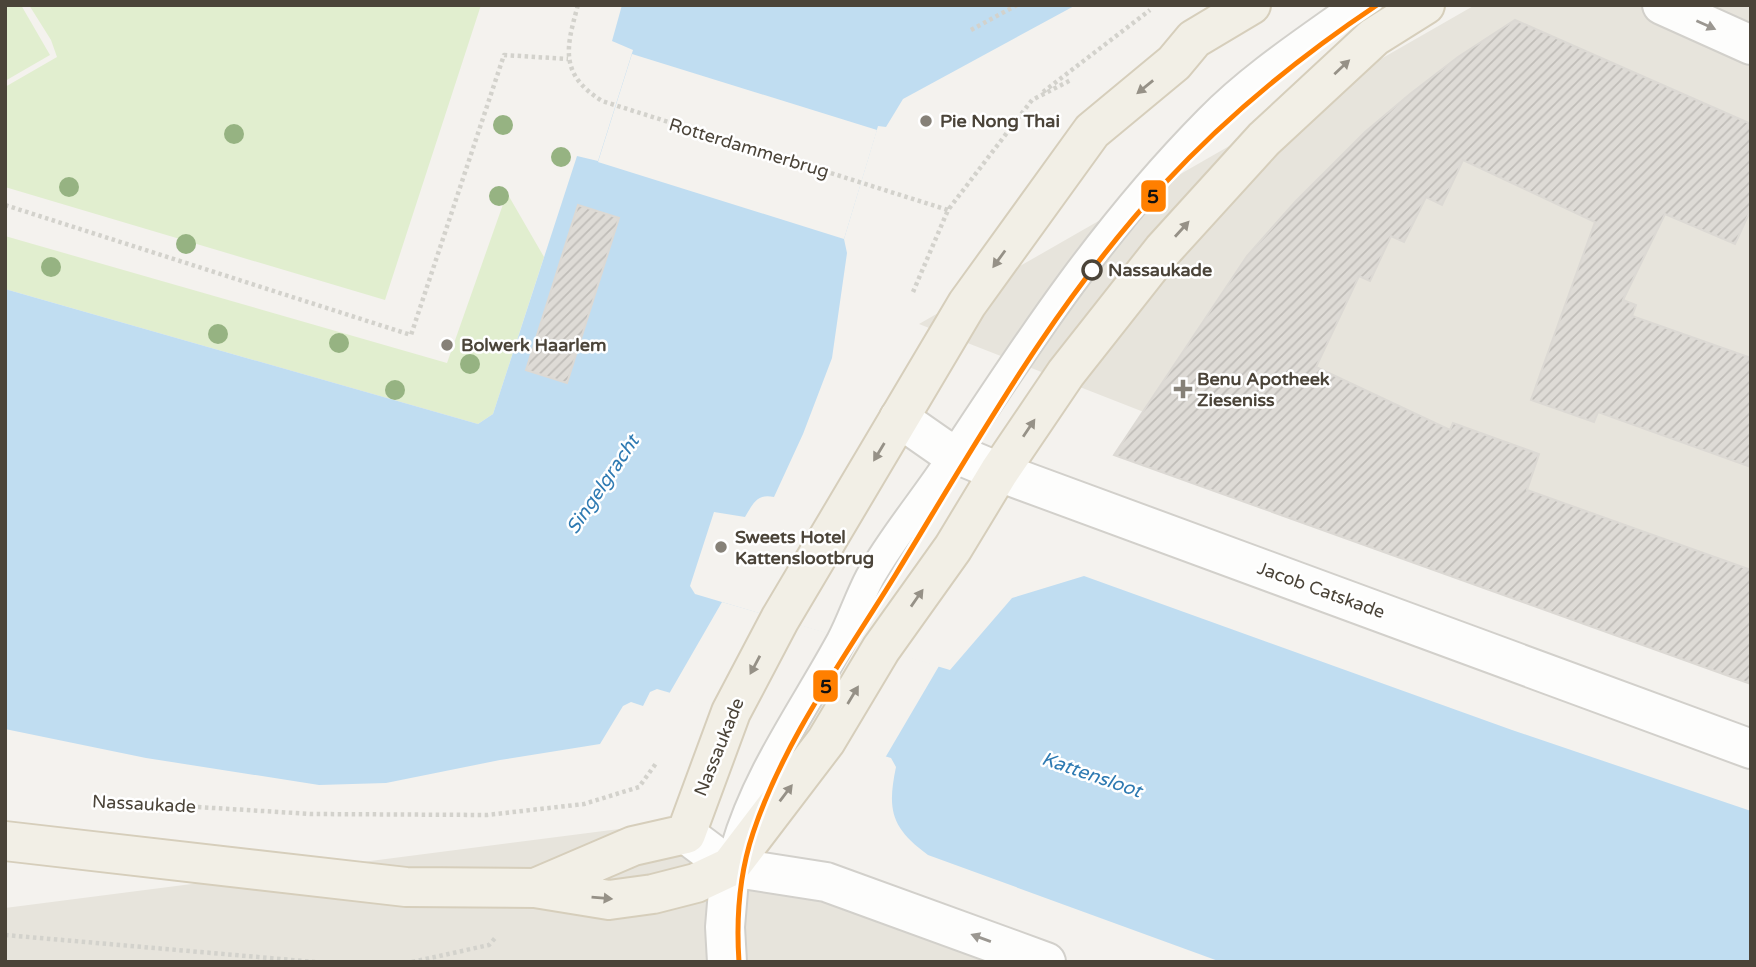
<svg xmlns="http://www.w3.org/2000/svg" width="1756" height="967" viewBox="0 0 1756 967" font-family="'Varela Round',sans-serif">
<defs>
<pattern id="building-hatch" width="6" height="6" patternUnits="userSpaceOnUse" patternTransform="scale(1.75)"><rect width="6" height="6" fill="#dedbd6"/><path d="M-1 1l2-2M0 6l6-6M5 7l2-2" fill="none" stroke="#c0bdb8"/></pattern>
</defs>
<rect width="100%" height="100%" fill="#f4f2ee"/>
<!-- residential -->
<path fill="#e7e4dc" d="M1475,5H1751V650L919,324Z
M674,822L1060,962H5V908Z"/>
<!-- green -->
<path fill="#e1eecf" d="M5,5H21L50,55L5,81Z
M29,5H481L385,300L5,187V87L57,57L51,40Z
M507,193L544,257L493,414L478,424L5,289V236L447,363Z"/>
<!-- water -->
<path fill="#c0ddf1" d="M622,5H1076L903,99L886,127L878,126L844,239L847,253L832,358L803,434L774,497C757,493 753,504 745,517L714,512L690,586L695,594L950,670L1012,598L1084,576L1512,730L1751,811V962H1221L928,855C891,828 887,810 896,767L891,758L657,689L650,692L643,706L631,702L623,706L600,744L500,760L386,783L319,785L146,758L5,729V289L478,424L493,414L577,156L598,161L633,50L612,41Z"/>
<!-- pier -->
<path fill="#f4f2ee" d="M632,54L877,130L844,239L598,162Z
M722,602L780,619L939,666L885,758L669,694Z"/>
<!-- building -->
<path fill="url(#building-hatch)" stroke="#dcd9d4" stroke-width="2" d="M1515,20L1751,124V209L1735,244L1665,214L1623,300L1636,305L1632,316L1751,358V467L1598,412L1594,422L1531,400L1595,222L1463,160L1442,205L1426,197L1404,242L1391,236L1370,281L1359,276L1316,367L1450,430L1453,423L1539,454L1527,490L1751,570V684L1114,455L1247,256L1295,202L1365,132L1410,94L1458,57Z
M578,205L619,218L567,383L526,370Z"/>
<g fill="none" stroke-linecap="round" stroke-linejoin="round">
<defs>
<path id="service" d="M735,849C757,773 804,709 841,641C852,620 859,598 870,577C893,536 925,499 951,459C1031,337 1106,224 1209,120C1252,76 1306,41 1356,5"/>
<path id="minor" d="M1662,5L1751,45
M899,418L942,448L999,472L1751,749
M730,867L826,882L1046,962"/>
<path id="tertiary" d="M686,834L730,867L725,927L727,962"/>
<path id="primary" d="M5,841L406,887L535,888L609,900L653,894L696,883L730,867L826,741L881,649L953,548L999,472L1066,373L1163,250L1264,139L1374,37L1425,5
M535,888L633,846L686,834L731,712L780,619L967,304L1092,131L1174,63L1194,39L1251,5"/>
</defs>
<!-- service casing -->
<use href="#service" stroke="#d2d0cb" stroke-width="32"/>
<!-- minor casing -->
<use href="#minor" stroke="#d2d0cb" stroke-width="42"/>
<!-- tertiary casing -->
<use href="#tertiary" stroke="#d2d0cb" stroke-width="42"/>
<!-- primary casing -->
<use href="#primary" stroke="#d6cebb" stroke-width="42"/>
<!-- path -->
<path stroke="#d3d2cc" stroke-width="4.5" stroke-dasharray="3.5 3.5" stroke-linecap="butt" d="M578,5C566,48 559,74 602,101L948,210
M971,30L1017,5
M1043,92L1150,10
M5,205L411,335L504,55L568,59
M913,292L948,210L1032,100L1071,80
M149,804L311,814L487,815L584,804L639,787L657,762
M5,935L315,962
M412,962L489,945L496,937"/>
<!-- service -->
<use href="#service" stroke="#fdfdfc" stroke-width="28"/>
<!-- minor -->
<use href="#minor" stroke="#fdfdfc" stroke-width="38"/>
<!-- tertiary -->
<use href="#tertiary" stroke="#fdfdfc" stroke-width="38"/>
<!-- primary -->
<use href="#primary" stroke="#f2efe6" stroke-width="38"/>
<defs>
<path id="tram-1" d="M739,962C736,918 739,875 753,833C784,740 845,657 896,574C978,440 1056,300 1164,184C1227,116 1299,57 1377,5"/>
</defs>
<!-- tram-1 casing -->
<use href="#tram-1" stroke="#fff" stroke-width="10"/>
<!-- tram-1 -->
<use href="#tram-1" stroke="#ff7f00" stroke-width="5"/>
</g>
<!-- trees -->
<g fill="#96b382">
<circle cx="503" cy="125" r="10"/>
<circle cx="234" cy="134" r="10"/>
<circle cx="561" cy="157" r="10"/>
<circle cx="69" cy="187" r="10"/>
<circle cx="499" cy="196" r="10"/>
<circle cx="186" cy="244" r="10"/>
<circle cx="51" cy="267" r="10"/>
<circle cx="218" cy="334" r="10"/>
<circle cx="339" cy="343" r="10"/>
<circle cx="470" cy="364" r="10"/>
<circle cx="395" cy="390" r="10"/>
</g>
<!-- one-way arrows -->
<defs><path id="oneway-solid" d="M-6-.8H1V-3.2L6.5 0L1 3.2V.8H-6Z" transform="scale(1.75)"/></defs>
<g fill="#9b9791">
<use href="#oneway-solid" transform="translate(1706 25) rotate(24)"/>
<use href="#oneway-solid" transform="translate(981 938) rotate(-160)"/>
</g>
<g fill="#969187">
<use href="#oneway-solid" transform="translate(1342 67) rotate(-43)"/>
<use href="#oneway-solid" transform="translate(1145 87) rotate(141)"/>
<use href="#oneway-solid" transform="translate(1182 229) rotate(-48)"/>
<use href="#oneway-solid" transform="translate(999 259) rotate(126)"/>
<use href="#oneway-solid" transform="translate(1029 428) rotate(-56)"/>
<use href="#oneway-solid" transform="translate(879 452) rotate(121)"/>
<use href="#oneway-solid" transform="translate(917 598) rotate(-55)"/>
<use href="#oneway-solid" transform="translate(755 665) rotate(118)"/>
<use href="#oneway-solid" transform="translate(853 695) rotate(-59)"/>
<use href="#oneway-solid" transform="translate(786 793) rotate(-53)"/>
<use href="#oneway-solid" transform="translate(602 898) rotate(5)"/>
</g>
<!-- markers -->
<g fill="#868178" stroke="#fff" stroke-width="2.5">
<circle cx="926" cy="121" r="7"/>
<circle cx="447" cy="345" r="7"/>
<path d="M1179.5 378.5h7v7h7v7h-7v7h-7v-7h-7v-7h7z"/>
<circle cx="721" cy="547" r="7"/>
</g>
<circle fill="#fff" stroke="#4b4439" stroke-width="3.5" cx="1092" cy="270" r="9"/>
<g text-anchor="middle" stroke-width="5" stroke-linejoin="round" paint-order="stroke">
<!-- poi labels -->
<g font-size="18" font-weight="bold" fill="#4b4439" stroke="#fff" text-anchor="start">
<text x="940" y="127">Pie Nong Thai</text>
<text x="461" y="351">Bolwerk Haarlem</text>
<text x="1197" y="385">Benu Apotheek<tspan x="1197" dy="21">Zieseniss</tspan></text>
<text x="735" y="543">Sweets Hotel<tspan x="735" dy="21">Kattenslootbrug</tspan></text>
</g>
<!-- street labels -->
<g font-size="18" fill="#4b4439" stroke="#fff">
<text transform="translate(749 148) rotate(17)" y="6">Rotterdammerbrug</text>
<text transform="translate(1321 590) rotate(20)" y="6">Jacob Catskade</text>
<text transform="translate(719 747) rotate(-68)" y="6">Nassaukade</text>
<text transform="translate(144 804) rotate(3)" y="6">Nassaukade</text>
</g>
<!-- stop labels -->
<g font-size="18" font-weight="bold" fill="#4b4439" stroke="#fff" text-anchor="start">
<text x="1108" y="276">Nassaukade</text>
</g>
<!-- water labels -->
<g font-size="19" font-style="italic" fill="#2e7ab2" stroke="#fff">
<text transform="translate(602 484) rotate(-56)" y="7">Singelgracht</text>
<text transform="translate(1092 774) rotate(19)" y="7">Kattensloot</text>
</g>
</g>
<g stroke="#fff" stroke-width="2.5">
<rect x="1140" y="179" width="27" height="34" rx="7" fill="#ff7f00"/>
<rect x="812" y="669" width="27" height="34" rx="7" fill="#ff7f00"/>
</g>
<g font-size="19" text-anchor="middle" font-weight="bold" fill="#111">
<text x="1153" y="203">5</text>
<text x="826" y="693">5</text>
</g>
<!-- border -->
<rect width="1756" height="967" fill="none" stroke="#4b4439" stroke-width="14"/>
</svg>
